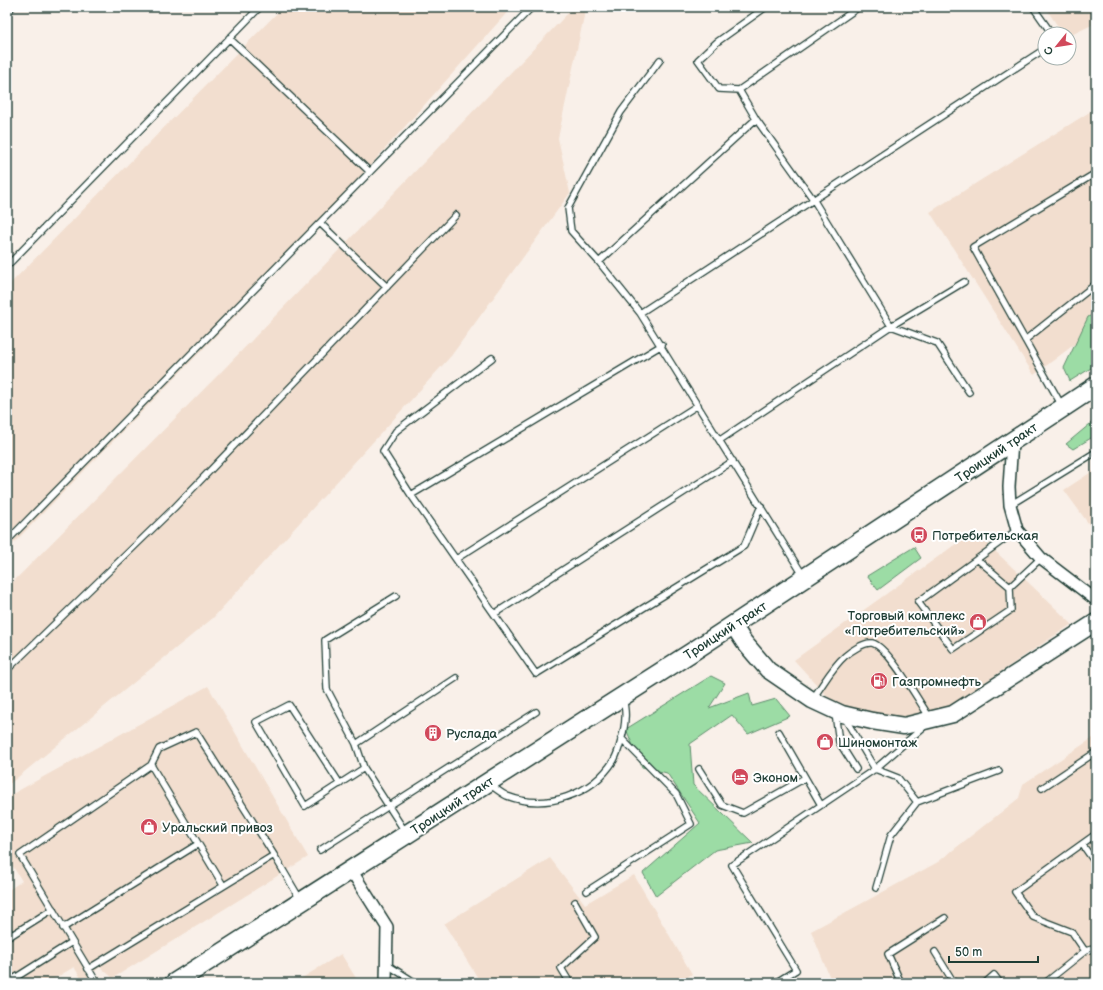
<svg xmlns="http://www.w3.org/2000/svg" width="1103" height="990" viewBox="0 0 1103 990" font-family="'Balsamiq Sans',sans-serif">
<rect width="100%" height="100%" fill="#f9f0e9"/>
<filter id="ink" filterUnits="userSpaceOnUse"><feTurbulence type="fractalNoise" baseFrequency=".025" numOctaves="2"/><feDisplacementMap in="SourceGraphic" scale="8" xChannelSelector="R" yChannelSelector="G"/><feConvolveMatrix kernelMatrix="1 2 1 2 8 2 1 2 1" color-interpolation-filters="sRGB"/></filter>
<g filter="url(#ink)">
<!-- built -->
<path fill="#f2decf" d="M283,7H512L239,312L7,550V287Z
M574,7H586L558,138L570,193L451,356L213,618L7,786V588L223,370Z
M1045,7H1096V23L1069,36V34H1063Z
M1096,108V328L1034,375L930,212Z
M1096,469V534L1064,490Z
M974,531L1072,624L943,710L896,718L836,705L826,695L794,660Z
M208,686L308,857L113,978L100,967L83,981L74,967L47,983H7V891L22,881L7,857V797Z
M1096,736V983H832L811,931L938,862L1019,798L1023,784Z
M550,858L585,904L634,875L692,974L678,983H481L444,924Z
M341,954L359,983H294Z"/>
<!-- green -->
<path fill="#9cdca5" stroke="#5e8c6c" d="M1096,313V365L1070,381L1064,368L1088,317Z
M1096,419V435L1073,449L1066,444Z
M914,547L921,558L878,590L867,576Z
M711,676L725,683L709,708L749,693L752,706L776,699L790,716L748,734L732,715L690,744L693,785L753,843L715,850L656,896L643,873L700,823L667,773L642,767L626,729Z"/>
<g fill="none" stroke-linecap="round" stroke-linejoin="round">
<defs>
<path id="lane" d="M859,7L739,90L756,119L813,199L891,326L937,343L969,392
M1033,7L1052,34
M7,13L12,7
M229,38L370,172
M660,60L621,112L568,208L571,231L599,262L640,313L803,575
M739,90L719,89L698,60L717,42L766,7
M320,223L387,287
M599,262L756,119
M7,266L260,7
M640,313L1043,50L1045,46
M1025,340L1096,284
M492,358L396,431L383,451L411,495L536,674L744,546L761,506
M1062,406L973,247L1096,173
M720,440L891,326L964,282
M411,495L662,345
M1010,505L1096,452
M1017,530L918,602L953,649L1011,610L1010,587L1041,558
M7,541L532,7
M456,559L698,405
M977,559L1010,587
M396,596L325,640L327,689L356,744L364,768L406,833
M494,614L733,461
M7,670L174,508L456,215
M813,698C823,685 832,667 845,656C851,651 864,642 872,643C888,646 920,703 930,718
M835,713L839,742L856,769
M779,732L821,805
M356,744L456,678
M151,765L159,749L196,732L274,855L300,899
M699,769L722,805L743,813L805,778
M340,784L289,705L256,722L305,806L364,768
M489,784C495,788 501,793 507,796C546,811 592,795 614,760C619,751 625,728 625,718C626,712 624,706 624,700
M1042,788L1096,752
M917,802L999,771
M1096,834L1082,844L1096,864
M1082,844L1015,892L1033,917L1072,932L1085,951L1096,948
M320,850L536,712
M876,888L891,835L917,802L898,778L875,769L926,725
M587,891L691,824L676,794L621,738
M63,928L198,844
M7,929L11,935
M7,938L53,909
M935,952L954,983
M386,964L416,983
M88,969L274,855
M7,983L72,942
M97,983L20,855L151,765L223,885
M570,983L561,968L595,937L575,902
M775,983L796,970L732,865L875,769L844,717
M901,983L888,954L945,918
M985,983L994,975L1000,983
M1045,983L1085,951"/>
<path id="street" d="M1012,441L1009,487L1010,505L1017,530L1041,558L1096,600
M351,870L387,927L386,983"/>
<path id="secondary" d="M733,625L744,642L768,670L812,700L842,714L872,721L904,726L953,714L1096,622"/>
<path id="primary" d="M174,983L692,652L1096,386"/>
</defs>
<!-- lane casing -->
<use href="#lane" stroke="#1f3d34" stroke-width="8"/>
<!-- street casing -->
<use href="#street" stroke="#1f3d34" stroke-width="14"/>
<!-- secondary casing -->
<use href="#secondary" stroke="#1f3d34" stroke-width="19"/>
<!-- primary casing -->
<use href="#primary" stroke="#1f3d34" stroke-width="21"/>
<!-- lane -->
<use href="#lane" stroke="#fff" stroke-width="5.5"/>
<!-- street -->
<use href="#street" stroke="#fff" stroke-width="11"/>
<!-- secondary -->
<use href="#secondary" stroke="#fff" stroke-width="16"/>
<!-- primary -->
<use href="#primary" stroke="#fff" stroke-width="18"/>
</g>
</g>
<!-- icons -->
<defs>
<symbol id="bus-disc" viewBox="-11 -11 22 22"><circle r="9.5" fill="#d1495b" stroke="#fff"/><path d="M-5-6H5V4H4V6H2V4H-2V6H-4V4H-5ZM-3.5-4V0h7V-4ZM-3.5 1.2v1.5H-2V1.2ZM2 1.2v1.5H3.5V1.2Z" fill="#fff"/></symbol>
<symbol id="shop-disc" viewBox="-11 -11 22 22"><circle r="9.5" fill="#d1495b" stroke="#fff"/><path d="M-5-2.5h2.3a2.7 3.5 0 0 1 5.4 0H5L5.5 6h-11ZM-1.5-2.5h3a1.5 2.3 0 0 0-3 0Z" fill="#fff"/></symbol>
<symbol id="fuel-disc" viewBox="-11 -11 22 22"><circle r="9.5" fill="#d1495b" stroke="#fff"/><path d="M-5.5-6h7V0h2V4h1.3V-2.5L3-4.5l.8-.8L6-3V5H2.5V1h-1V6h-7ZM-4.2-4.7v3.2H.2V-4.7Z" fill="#fff"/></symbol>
<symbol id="building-disc" viewBox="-11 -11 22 22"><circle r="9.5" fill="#d1495b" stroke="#fff"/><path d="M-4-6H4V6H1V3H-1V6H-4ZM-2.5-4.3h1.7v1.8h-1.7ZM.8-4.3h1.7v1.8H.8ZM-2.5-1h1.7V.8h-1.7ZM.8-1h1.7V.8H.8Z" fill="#fff"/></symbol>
<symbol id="hotel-disc" viewBox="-11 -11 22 22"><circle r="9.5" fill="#d1495b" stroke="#fff"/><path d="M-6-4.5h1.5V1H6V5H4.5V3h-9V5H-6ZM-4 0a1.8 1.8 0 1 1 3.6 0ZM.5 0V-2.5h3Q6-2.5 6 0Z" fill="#fff"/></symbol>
</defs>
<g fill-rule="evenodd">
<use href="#bus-disc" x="909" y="525" width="20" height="20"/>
<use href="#shop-disc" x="968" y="612" width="20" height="20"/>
<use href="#fuel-disc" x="869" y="671" width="20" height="20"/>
<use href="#building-disc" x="423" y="723" width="20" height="20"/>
<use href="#shop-disc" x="815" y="732" width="20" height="20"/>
<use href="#hotel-disc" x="730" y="767" width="20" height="20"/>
<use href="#shop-disc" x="139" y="817" width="20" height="20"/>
</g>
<g text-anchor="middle" stroke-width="4" stroke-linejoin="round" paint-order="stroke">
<!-- street labels -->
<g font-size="13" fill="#1f3d34" stroke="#fff">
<text transform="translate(996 452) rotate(-34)" y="5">Троицкий тракт</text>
<text transform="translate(725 630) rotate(-33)" y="5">Троицкий тракт</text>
<text transform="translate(452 805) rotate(-33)" y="5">Троицкий тракт</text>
</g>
<!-- poi labels -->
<g font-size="13" fill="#1f3d34" stroke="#fff" text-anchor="start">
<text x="932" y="540">Потребительская</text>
<text x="965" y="620" text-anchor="end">Торговый комплекс<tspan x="965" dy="15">«Потребительский»</tspan></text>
<text x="892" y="686">Газпромнефть</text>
<text x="446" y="738">Руслада</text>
<text x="838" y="747">Шиномонтаж</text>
<text x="753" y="782">Эконом</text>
<text x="162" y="832">Уральский привоз</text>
</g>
</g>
<!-- margin -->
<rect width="1103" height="990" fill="none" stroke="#fff" stroke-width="24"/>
<rect x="12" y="12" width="1079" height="966" fill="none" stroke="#1f3d34" stroke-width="1.5" filter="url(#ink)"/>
<!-- north arrow -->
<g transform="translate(1057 46) rotate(240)"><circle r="19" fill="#ffffff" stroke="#a5b1ae"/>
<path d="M0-3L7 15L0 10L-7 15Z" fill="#d1495b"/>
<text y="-6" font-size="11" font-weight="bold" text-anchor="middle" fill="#1f3d34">С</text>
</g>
<!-- scale -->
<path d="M949 956v6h89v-6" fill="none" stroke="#1f3d34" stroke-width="2"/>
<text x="955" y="956" font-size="12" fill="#1f3d34" stroke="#ffffff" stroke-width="3" paint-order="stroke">50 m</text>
</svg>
